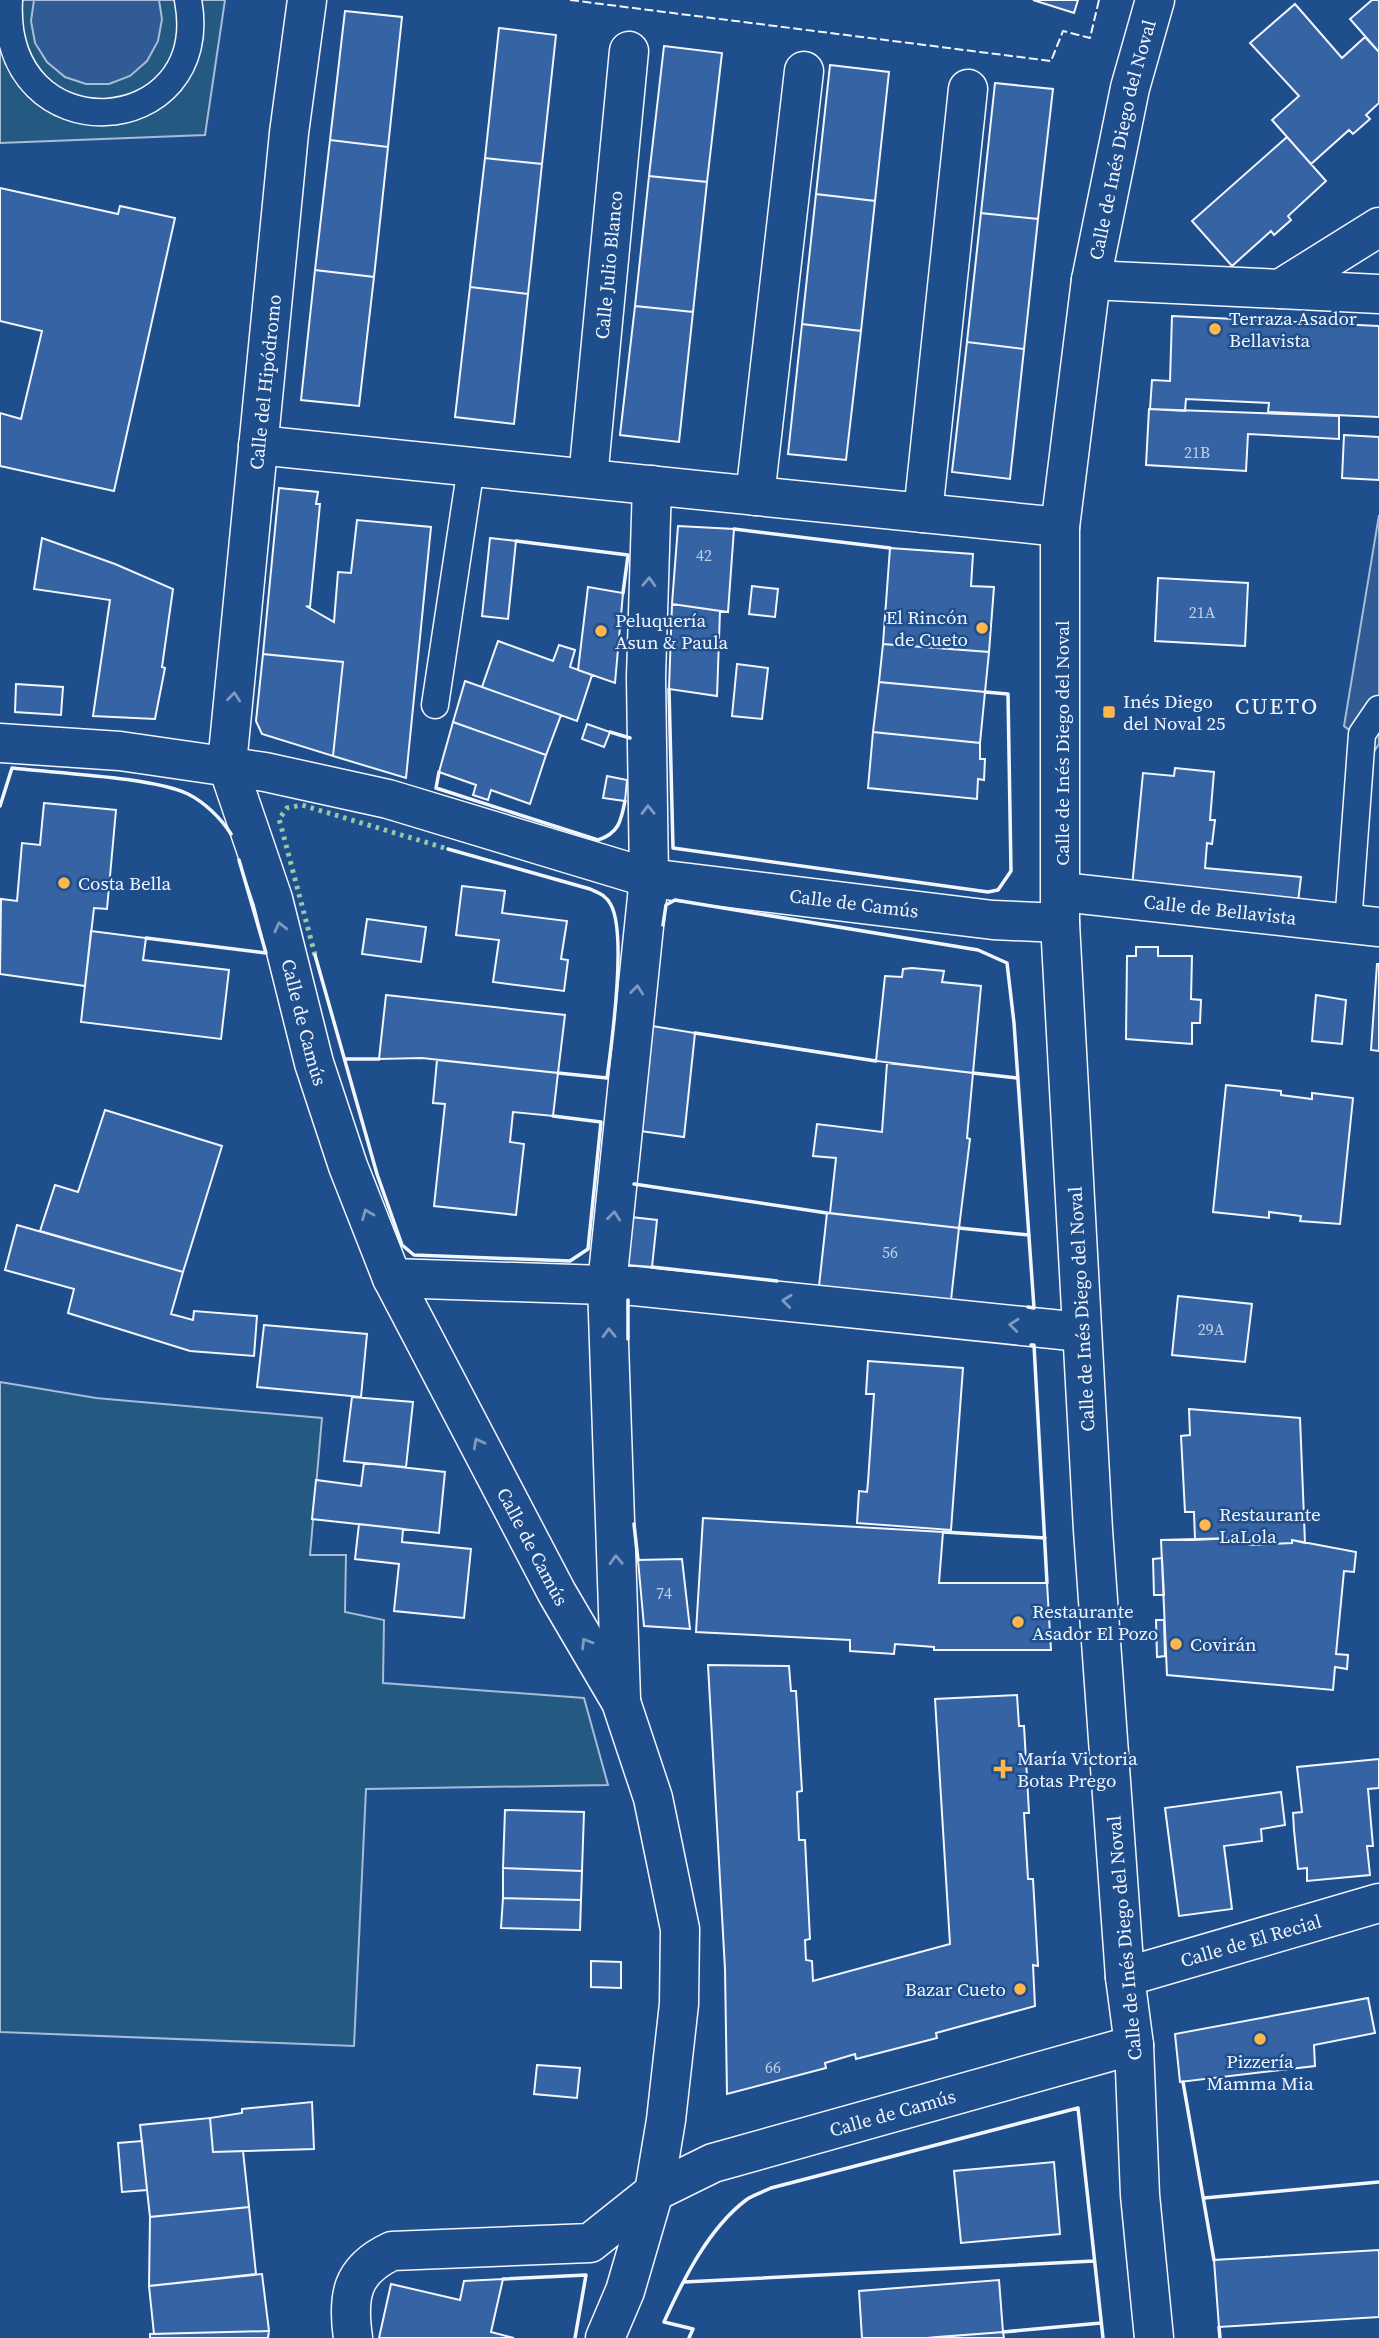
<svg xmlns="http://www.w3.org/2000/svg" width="1379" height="2338" viewBox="0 0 1379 2338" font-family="'Source Serif 4',serif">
<rect width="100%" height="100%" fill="#1f4e8c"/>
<!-- green -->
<path fill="#245a82" stroke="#a8bbd7" stroke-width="2" d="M0,0H225L205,135L0,143Z
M0,1382L96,1398L322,1418L310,1555H346L345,1612L384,1620L383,1683L584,1698L608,1785L366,1789L354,2046L0,2032Z"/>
<!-- parking -->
<path fill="#305b95" stroke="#a8bbd7" stroke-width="2" d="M34,0H159L162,19L158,41L147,61L130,76L109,84H86L65,77L47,62L35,43L31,21Z
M1379,515V744L1375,750L1344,726Z"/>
<!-- building -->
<path fill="#3563a3" stroke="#f2f6ff" stroke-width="2" d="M1033,0H1078L1074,13Z
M1372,0H1379V52L1350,19Z
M1295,4L1342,58L1365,37L1379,52V103L1366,115L1370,119L1353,134L1349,130L1311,164L1272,120L1299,96L1250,43Z
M345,11L402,17L388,147L330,140Z
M499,28L556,35L542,164L485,158Z
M664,46L722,53L707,182L649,176Z
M830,65L889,72L875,201L816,194Z
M995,83L1053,89L1038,219L981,213Z
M1287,137L1326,181L1288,216L1291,220L1274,235L1271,231L1232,266L1192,221Z
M330,140L388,147L374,277L315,270Z
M485,158L542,164L528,294L470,287Z
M649,176L707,182L693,312L635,306Z
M0,188L118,214L120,206L175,218L114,491L0,466V413L21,419L42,331L0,321Z
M816,194L875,201L861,331L802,324Z
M981,213L1038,219L1024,349L967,342Z
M315,270L374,277L359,406L301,400Z
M470,287L528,294L514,424L455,417Z
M635,306L693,312L679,442L620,435Z
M1172,316L1379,326V417L1268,412L1269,403L1186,399L1185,411L1150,409L1152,380L1170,381Z
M802,324L861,331L846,460L788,454Z
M967,342L1024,349L1010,479L952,472Z
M1149,409L1339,416V439L1248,434L1246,471L1146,465Z
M1344,435L1379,437V480L1342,478Z
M279,488L318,492L316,504H320L310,607L306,606L334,622L338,572L351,573L357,520L431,527L406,778L333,756L343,662L263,654Z
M678,526L734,529L728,612L672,604Z
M42,538L115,564L173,589L162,667L165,668L155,719L93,716L110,600L34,589Z
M490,538L516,541L508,619L482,616Z
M890,548L973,554L971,586L994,587L989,652L883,644Z
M1158,578L1248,583L1245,646L1155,641Z
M752,586L778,589L775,617L749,614Z
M588,587L623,593L615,683L578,670Z
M672,604L720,611L717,696L669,689Z
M498,641L553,661L559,645L575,650L570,667L592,675L577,721L482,687Z
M883,644L989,652L985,692L879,682Z
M263,654L343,662L333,756L262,734L256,721Z
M737,664L768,668L762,719L732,716Z
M465,681L561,715L546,755L453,722Z
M879,682L985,692L980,743L873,732Z
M16,684L63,687L61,715L15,712Z
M453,722L546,755L530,804L491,790L488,800L473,795L476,785L439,772Z
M587,724L610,732L604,747L582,739Z
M873,732L980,743V759H985L984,780L978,779L977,799L868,788Z
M1175,768L1214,772L1210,820H1215L1212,844L1207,843L1205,868L1301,877L1298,902L1132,887L1143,773L1174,776Z
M607,776L627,780L625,801L603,798Z
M44,803L116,810L107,909L94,908L85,986L0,974L1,899L17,901L22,843L40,845Z
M462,886L505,891L502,913L567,921L561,959L568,960L564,991L493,982L499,940L456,935Z
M367,919L426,927L421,962L362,954Z
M91,931L146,938L143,960L229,970L221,1039L81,1022Z
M1136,947H1158V956H1192L1191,999L1201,1000L1200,1023H1192V1044L1126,1039L1127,956H1136Z
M1377,964H1379V1051L1371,1050Z
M912,968L944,971L942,982L981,986L973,1073L876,1061L885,976L902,977L903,969Z
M386,995L565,1015L558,1073L422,1058L379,1059Z
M1316,995L1346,1000L1342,1044L1312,1041Z
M652,1026L695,1033L684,1137L640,1131Z
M437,1060L558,1073L553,1116L513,1112L510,1142L524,1144L516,1215L434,1206L445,1104L433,1103Z
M887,1063L973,1073L967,1138L970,1139L959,1228L830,1213L836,1158L813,1156L817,1124L882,1132Z
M1226,1085L1281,1091V1095L1312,1099V1093L1353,1098L1340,1224L1300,1221L1301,1216L1269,1212V1218L1213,1212Z
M105,1110L222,1146L183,1272L40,1231L55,1185L78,1192Z
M827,1213L959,1228L951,1300L819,1286Z
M631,1217L657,1220L652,1267L627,1265Z
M17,1225L183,1272L171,1314L193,1320L194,1311L257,1316L254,1356L190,1351L68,1313L74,1289L5,1270Z
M1178,1296L1252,1304L1245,1362L1172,1355Z
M264,1325L367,1334L361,1397L257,1387Z
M868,1361L963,1368L951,1530L857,1523L859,1491L867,1492L868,1482L874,1394H866Z
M352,1397L413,1402L406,1467L344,1461Z
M1189,1409L1300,1418L1305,1543L1292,1540V1543L1250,1545L1233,1538L1195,1540L1194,1512H1185L1181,1436L1190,1435Z
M364,1463L445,1472L439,1533L312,1519L316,1480L361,1486Z
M703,1518L943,1532L939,1583H1047L1051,1650H934V1647L895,1644L894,1654L850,1651V1640L696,1632Z
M359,1524L403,1529L402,1542L471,1549L464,1618L394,1611L399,1564L355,1559Z
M1233,1538L1250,1545L1292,1543V1540L1356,1552L1354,1572L1344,1571L1336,1654L1348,1655L1347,1669L1335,1667L1333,1690L1167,1675L1161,1540Z
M1162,1558L1164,1595H1154L1153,1559Z
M682,1559L690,1629L644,1626L638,1560Z
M1156,1620H1164L1165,1656L1157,1657Z
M708,1665L789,1666L791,1691H796L802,1791L797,1792L799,1840H805L810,1939L805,1940L806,1960L812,1961L813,1981L950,1944L935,1699L1017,1695L1019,1726H1024L1028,1795L1029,1813H1024L1028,1879H1033L1035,1913L1038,1966L1033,1965L1035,2006L936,2033L937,2038L856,2059L855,2054L825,2063L826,2068L727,2094L725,1969Z
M1379,1759V1788L1368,1789L1373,1846H1367L1370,1875L1307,1881V1868L1298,1869L1294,1830L1293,1813L1302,1812L1297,1767Z
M1281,1792L1285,1825L1261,1829L1262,1841L1224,1846L1232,1909L1179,1916L1165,1808Z
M505,1810L584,1812L582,1871L503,1868Z
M503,1868L582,1871L581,1900L503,1898Z
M503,1898L581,1900L580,1930L501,1928Z
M591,1961L621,1962V1988L591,1987Z
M1368,1998L1375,2033L1314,2045L1315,2066L1180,2082L1175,2034Z
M537,2065L580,2068L577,2098L534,2094Z
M312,2102L314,2149L213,2152L210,2118L242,2113V2109Z
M210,2118L213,2152L243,2151L249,2207L150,2217L140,2125Z
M142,2141L147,2190L122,2192L118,2143Z
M1054,2162L1060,2234L961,2243L954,2171Z
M249,2207L256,2274L149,2286L150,2217Z
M1379,2250V2317L1219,2327L1214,2260Z
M262,2274L269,2331L154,2334L149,2286Z
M503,2279L491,2332L514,2338H379L391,2284L460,2300L464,2281Z
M999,2280L1003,2332L927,2338H862L859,2291Z
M269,2331L268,2338H150V2334Z
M1003,2332L1004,2338H927L937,2337Z"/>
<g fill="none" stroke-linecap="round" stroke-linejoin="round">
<defs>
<path id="lane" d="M9,0C0,157 215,142 188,0
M435,705L471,467
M1348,924L1362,734L1379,709"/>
<g id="street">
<path id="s1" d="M307,0L289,133L227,764L273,899L314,1063L348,1166L392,1278L557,1593L621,1702L653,1798L680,1929L679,2004L666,2120L654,2192L625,2291L605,2338"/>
<path d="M1091,280L1280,289L1379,227"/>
<path d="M1280,289L1379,294"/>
<path d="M258,445L1060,527"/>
<path id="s2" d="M588,478L629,51"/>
<path d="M755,496L804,71"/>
<path d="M923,513L968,89"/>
<path id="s3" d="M0,743L120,751L265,772L388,799L649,878L993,920L1060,923"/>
<path id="s4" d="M1062,892L1379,927"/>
<path d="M392,1278L634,1286L1081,1332"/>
<path d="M621,1699L607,1284L649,878L646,677L652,485"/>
<path id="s5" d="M1125,1977L1379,1903"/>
<path id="s6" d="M353,2338C347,2296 351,2270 392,2251L590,2243L654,2192L713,2163L1134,2045"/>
<path id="s7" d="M1154,2338L1140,2195L1134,2045L1125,1977L1093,1530L1060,923V527L1091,280L1130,88L1155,0"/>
</g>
</defs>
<!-- lane casing -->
<use href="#lane" stroke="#f2f6ff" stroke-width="29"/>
<!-- street casing -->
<use href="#street" stroke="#f2f6ff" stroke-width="41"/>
<!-- lane -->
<use href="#lane" stroke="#1f4e8c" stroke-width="26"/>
<!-- street -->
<use href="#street" stroke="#1f4e8c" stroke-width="38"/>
<!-- hedge -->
<path stroke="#97c8a6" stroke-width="5" stroke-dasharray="3.5 5" stroke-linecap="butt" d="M315,955L281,826L279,819L287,808L302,805L448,849"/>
<!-- fence -->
<path stroke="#f2f6ff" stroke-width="2" stroke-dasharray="9 3.5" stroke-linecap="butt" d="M570,0L1051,61L1063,31L1090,38L1099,0"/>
<!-- wall -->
<path stroke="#f2f6ff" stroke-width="3.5" d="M734,529L890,548
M516,541L628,555L623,593
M669,689L673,848L988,892L998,890L1011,871L1008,694L985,692
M610,732L630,738
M439,772L436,788L598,840C619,833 621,821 625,801
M0,806L12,768C54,773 153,777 188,794C204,802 221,818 231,834
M448,849L590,889C599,893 606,895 611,905C627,935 612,1042 607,1078L558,1073
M663,925L666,905L675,900L978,950L1007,963L1014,1023L1034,1308L1028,1307
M146,938L266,953L239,860
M315,955L377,1174L402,1245L414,1255L570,1261L588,1249L601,1122L553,1116
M695,1033L876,1061
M345,1059H379
M973,1073L1017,1078
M634,1184L827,1213
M959,1228L1029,1235
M652,1267L777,1281
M628,1300V1339
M1031,1345H1034L1047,1583
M634,1524L638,1560
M943,1532L1045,1538
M1183,2082L1214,2260
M1204,2198L1379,2182
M503,2279L586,2275L575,2338
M684,2282L1094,2261
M1219,2327L1220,2338
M1003,2332L1101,2323
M689,2338L693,2329L664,2322C683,2280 708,2229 746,2200C753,2195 763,2192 771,2188L1078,2108L1103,2338"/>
</g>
<!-- one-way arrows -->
<defs><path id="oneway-chevron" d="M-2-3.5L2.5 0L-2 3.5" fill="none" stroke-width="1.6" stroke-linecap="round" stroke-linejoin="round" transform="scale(1.75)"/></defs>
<g stroke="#7e9ac0">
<use href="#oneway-chevron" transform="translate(649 582) rotate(-88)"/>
<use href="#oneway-chevron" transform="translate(234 697) rotate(-84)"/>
<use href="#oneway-chevron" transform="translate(648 810) rotate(-91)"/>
<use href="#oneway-chevron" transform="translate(280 927) rotate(-104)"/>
<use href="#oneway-chevron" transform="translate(637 990) rotate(-84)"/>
<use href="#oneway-chevron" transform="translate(367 1214) rotate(-112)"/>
<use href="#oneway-chevron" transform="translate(614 1216) rotate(-84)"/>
<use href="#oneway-chevron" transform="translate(787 1301) rotate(-174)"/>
<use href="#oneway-chevron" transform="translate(1014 1325) rotate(-174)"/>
<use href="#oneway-chevron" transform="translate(609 1333) rotate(-92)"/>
<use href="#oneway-chevron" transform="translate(478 1443) rotate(-118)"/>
<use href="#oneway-chevron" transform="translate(616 1560) rotate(-92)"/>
<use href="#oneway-chevron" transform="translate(586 1643) rotate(-121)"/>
</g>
<!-- markers -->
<g fill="#ffb74d" stroke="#1f4e8c" stroke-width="2.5">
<circle cx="1215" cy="329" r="7"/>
<circle cx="982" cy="628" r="7"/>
<circle cx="601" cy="631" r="7"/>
<rect x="1102" y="705" width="14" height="14" rx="3.5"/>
<circle cx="64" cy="883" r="7"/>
<circle cx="1205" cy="1525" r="7"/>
<circle cx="1018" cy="1622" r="7"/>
<circle cx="1176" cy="1644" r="7"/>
<path d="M999.5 1758.5h7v7h7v7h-7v7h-7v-7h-7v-7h7z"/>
<circle cx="1020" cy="1989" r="7"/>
<circle cx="1260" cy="2039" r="7"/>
</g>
<g text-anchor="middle" stroke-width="5" stroke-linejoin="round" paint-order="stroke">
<!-- number labels -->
<g font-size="16" fill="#c3d1e8">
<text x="1197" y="458">21B</text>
<text x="704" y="561">42</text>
<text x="1202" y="618">21A</text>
<text x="890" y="1258">56</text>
<text x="1211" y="1335">29A</text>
<text x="664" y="1599">74</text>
<text x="773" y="2073">66</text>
</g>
<!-- street labels -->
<g font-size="19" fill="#f2f6ff" stroke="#1f4e8c">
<text dy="7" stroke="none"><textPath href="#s7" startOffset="2207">Calle de Inés Diego del Noval</textPath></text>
<text dy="7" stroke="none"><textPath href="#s2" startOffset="214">Calle Julio Blanco</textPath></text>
<text transform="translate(265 382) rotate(-84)" y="7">Calle del Hipódromo</text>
<text transform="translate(1062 743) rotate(-90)" y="7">Calle de Inés Diego del Noval</text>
<text dy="7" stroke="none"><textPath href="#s3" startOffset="872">Calle de Camús</textPath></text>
<text dy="7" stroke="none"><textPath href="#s4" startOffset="159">Calle de Bellavista</textPath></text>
<text dy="7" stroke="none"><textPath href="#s1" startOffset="1038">Calle de Camús</textPath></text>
<text transform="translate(1081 1309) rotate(-93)" y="7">Calle de Inés Diego del Noval</text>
<text dy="7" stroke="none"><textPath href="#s1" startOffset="1612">Calle de Camús</textPath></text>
<text transform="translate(1124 1938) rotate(-95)" y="7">Calle de Inés Diego del Noval</text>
<text dy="7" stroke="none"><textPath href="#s5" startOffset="131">Calle de El Recial</textPath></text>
<text dy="7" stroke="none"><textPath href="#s6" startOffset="637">Calle de Camús</textPath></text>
</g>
<!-- poi labels -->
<g font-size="19" fill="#f2f6ff" stroke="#1f4e8c" text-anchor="start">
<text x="1229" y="325">Terraza Asador<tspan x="1229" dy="22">Bellavista</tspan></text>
<text x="968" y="624" text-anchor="end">El Rincón<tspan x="968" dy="22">de Cueto</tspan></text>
<text x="615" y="627">Peluquería<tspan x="615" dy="22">Asun &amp; Paula</tspan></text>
<text x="1123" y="708">Inés Diego<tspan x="1123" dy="22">del Noval 25</tspan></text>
<text x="78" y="890">Costa Bella</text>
<text x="1219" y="1521">Restaurante<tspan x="1219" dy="22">LaLola</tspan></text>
<text x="1032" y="1618">Restaurante<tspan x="1032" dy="22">Asador El Pozo</tspan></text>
<text x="1190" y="1651">Covirán</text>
<text x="1017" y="1765">María Victoria<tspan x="1017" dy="22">Botas Prego</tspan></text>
<text x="1006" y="1996" text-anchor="end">Bazar Cueto</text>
<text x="1260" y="2068" text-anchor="middle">Pizzería<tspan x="1260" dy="22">Mamma Mia</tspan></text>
</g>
<!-- quarter labels -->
<g font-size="23" letter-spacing="2" fill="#f2f6ff" stroke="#1f4e8c">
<text x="1277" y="714">CUETO</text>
</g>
</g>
</svg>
